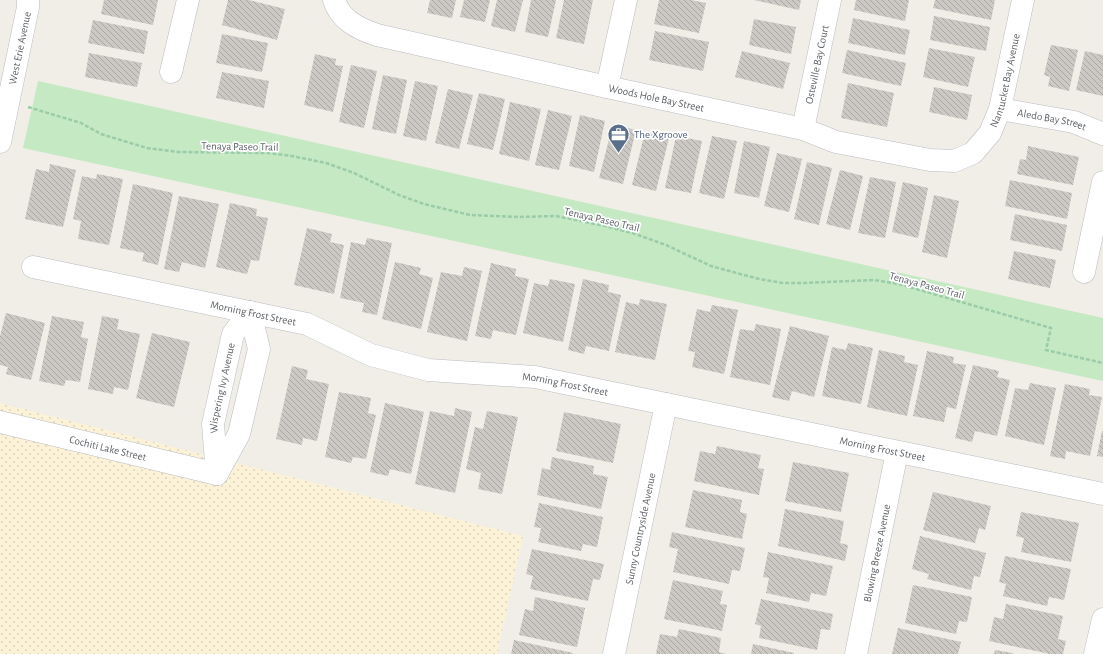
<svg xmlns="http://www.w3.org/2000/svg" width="1103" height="654" viewBox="0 0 1103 654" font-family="'Alegreya Sans',sans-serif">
<defs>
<pattern id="sand-dots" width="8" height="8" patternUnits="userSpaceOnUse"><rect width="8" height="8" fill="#fcf2d7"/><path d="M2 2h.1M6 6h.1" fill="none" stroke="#dad2bb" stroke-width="1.8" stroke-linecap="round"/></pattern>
<pattern id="building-back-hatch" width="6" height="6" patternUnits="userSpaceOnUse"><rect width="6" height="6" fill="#ccc9c4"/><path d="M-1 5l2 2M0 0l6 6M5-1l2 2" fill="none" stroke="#a9a7a3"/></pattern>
</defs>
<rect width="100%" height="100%" fill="#f1eee7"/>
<!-- green -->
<path fill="#c4e9c3" d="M38,81L1103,318V381L23,148Z"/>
<!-- sand -->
<path fill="url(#sand-dots)" d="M0,403L523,536L497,654H0Z"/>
<!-- building -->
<path fill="url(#building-back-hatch)" d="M104,0H158L153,25L101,14Z
M228,0H249L285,9L277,40L222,25Z
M430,0H456L452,18L427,13Z
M464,0H490L485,22L460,17Z
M497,0H523L515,32L491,26Z
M531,0H556L548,37L525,32Z
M564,0H593L584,44L556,38Z
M659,0H691L706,3L699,33L654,24Z
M754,0H801L799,10Z
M856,0H909L905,21L854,10Z
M935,0H995L991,20L933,8Z
M934,16L990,27L986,51L930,40Z
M853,18L910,30L905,55L848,43Z
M754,19L796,27L791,54L749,45Z
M93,20L148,31L144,54L88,43Z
M655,31L709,42L703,71L649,60Z
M222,34L268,43L262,72L216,63Z
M1051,45L1078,50L1069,91L1048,86L1050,77L1044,75Z
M929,48L975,57L968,87L923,77Z
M847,50L906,63L901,86L842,73Z
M742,51L790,63L783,89L735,77Z
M1085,51L1103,55V96L1076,90Z
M89,53L142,63L137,87L85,77Z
M315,54L336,59L335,65L343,66L333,112L304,105Z
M351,65L377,71L364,128L339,122Z
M222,72L269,81L264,108L216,98Z
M383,75L407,80L396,134L372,129Z
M415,81L438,86L426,141L403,136Z
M848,83L894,93L887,127L841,118Z
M934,87L972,95L967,120L929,112Z
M448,89L473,95L459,149L435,143Z
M479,93L505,99L493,150L467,144Z
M510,102L541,109L529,161L499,154Z
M548,110L572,116L559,170L535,165Z
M580,115L605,121L594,172L569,166Z
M613,124L636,130L623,184L599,178Z
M645,132L669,138L656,191L632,185Z
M676,136L702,141L691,193L665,188Z
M712,136L737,141L724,199L699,193Z
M744,141L770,147L759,198L734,193Z
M1028,146L1079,157L1073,185L1017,174L1020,159L1026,160Z
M777,153L802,159L789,212L764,206Z
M807,162L832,168L819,225L794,219Z
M50,164L76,170L63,227L25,219L36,169L49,172Z
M840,170L863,176L850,230L826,224Z
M97,174L123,179L109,245L78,239L81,221L73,219L82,176L96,179Z
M870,177L896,182L885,238L858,233Z
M1010,180L1072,193L1067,219L1005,206Z
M903,182L928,188L918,238L892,232Z
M133,184L173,193L158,265L142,261L144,253L120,248Z
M934,195L959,201L947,258L922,252Z
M179,196L219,204L205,268L182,262L179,272L164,269Z
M230,203L257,209L256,216L268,218L259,261L251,260L247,274L216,267Z
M1015,214L1067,225L1062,251L1010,240Z
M307,228L332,234L330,242L344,245L334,294L294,285Z
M367,238L392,243L377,315L362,312L364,303L340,298L351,242L365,245Z
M1014,251L1056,260L1050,288L1008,279Z
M395,262L421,268L419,274L433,278L421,329L382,319Z
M491,263L516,269L515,276L529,279L516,335L493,330L491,339L475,336Z
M464,267L482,271L467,341L427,332L441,272L462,276Z
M550,279L575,284L563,342L523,333L534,283L548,286Z
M583,279L609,285L608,292L621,295L609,351L586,346L584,354L568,350Z
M640,299L667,304L655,360L615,352L626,302L639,305Z
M712,305L738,310L724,374L692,367L695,352L688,351L697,309L710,312Z
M6,313L45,323L31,380L6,374L8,367L0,365V336Z
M52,316L84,322L81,337L88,339L80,382L66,380L64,386L39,381Z
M102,316L119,319L117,329L140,334L128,390L114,387L113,394L88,389Z
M756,324L781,329L770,385L730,377L740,329L754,331Z
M790,326L829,336L814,397L792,391L789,401L772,397Z
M152,333L190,342L174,407L136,398Z
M848,343L873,348L861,404L822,396L832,347L846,350Z
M879,350L905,356L904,362L918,365L907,416L867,407Z
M927,351L954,357L953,363L966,365L956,409L947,407L944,422L913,416Z
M973,365L999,371L997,377L1010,380L997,436L975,431L972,442L955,438Z
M292,366L308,370L306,379L329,384L317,441L303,438L302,445L276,439Z
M1030,383L1056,388L1044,445L1005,436L1015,388L1028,390Z
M1065,384L1090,389L1089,395L1102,397L1090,456L1066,451L1065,459L1050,456Z
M339,392L371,398L368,413L376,415L366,459L353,457L351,463L325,457Z
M385,403L424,412L411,474L390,469L388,476L370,472Z
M455,408L472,412L455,493L415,484L430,411L454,416Z
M487,411L518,417L502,494L478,489L481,473L466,469L475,427L483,429Z
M564,412L621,424L613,463L556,451Z
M1102,431H1103V457L1097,456Z
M717,446L761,455L758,468L764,469L759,495L694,481L700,451L715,454Z
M552,457L594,466L593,474L608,477L601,509L537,495L542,468L550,470Z
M793,462L849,473L841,512L785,501Z
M693,490L742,500L740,512L747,514L742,539L685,527Z
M933,492L991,506L985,530L979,528L975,543L923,530Z
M539,503L603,517L597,547L583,544L581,551L538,542L541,528L534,527Z
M785,509L844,521L840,543L848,545L845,561L778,546Z
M1021,512L1079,523L1071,562L1021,552L1024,538L1016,536Z
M672,532L745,548L740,571L732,570L729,584L673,572L678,549L669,547Z
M920,536L986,553L980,577L974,576L971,590L927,579L929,574L912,569Z
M532,549L604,564L600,580L593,579L588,601L530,589L533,576L526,574Z
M768,552L833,566L826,596L811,593L809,602L766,593L769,578L763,577Z
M1005,556L1071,569L1064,600L1049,597L1047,606L1003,596L1006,584L999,582Z
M673,580L723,591L720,604L727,605L722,631L664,619Z
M913,585L972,597L967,622L959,621L956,634L905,623Z
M535,597L585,608L577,647L519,635L525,609L533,611Z
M761,599L833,614L830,630L821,629L817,650L759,638L761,626L755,624Z
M1006,604L1063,616L1058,639L1066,641L1063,654H1050L989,641L994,617L1003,619Z
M898,628L961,642L958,654H892Z
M679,629L721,638L719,652L726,654H656L660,634L677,637Z
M514,640L573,653V654H511Z
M753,644L794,653V654H751Z
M995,650L1013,653V654H994Z"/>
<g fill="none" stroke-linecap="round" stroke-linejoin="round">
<defs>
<g id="minor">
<path id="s1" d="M334,0C340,20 359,29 377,35L607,87L803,129L836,142L930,160L954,161L973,153L990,133L1000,109L1023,0"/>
<path d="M171,72L188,0"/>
<path d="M607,87L626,0"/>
<path id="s2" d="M1000,109L1074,122L1103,134"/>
<path id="s3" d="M803,129L830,0"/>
<path id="s4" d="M0,142L28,7V0"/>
<path id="s5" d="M33,267L307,324L371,355L428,370L535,377L1103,494"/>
<path d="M1084,272L1103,182"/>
<path id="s6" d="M0,422L217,474"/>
<path d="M217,474L239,434L259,349L250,312"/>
<path id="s7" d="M217,474L213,424L233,334L250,312"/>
<path id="s8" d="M614,654L666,404"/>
<path id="s9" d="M856,654L897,452"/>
<path d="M1095,654L1103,619"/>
</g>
</defs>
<!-- minor casing -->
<use href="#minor" stroke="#b9bcc1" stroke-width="23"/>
<!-- path -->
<path stroke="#9bcba8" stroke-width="2.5" stroke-dasharray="4 2" stroke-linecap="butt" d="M28,107L81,123L101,134L147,148L178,152L268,153L292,156L326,163L354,173L399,195L424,204L470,215L518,217L556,216L605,226L635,234L666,245L711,266L759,279L783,283H804L874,280L899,284L1051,328L1046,350L1103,363"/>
<!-- minor -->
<use href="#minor" stroke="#fff" stroke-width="22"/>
</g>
<!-- icons -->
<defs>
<symbol id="office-pin" viewBox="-11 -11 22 30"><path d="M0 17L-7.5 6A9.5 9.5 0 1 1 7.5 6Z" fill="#5c6f8a" stroke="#fff"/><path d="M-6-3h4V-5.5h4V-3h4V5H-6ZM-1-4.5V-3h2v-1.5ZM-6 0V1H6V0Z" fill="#fff"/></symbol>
</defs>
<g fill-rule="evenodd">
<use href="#office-pin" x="606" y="122" width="25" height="34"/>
</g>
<g text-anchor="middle" stroke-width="3.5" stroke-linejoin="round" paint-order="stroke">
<!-- street labels -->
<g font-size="11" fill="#5e6368" stroke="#fff">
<text dy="4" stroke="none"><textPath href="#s4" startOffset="96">West Erie Avenue</textPath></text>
<text dy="4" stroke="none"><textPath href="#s3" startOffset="66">Osteville Bay Court</textPath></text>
<text dy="4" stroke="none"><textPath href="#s1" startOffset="751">Nantucket Bay Avenue</textPath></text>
<text dy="4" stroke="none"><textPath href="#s1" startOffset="344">Woods Hole Bay Street</textPath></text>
<text dy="4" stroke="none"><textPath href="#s2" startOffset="53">Aledo Bay Street</textPath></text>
<text transform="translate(240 146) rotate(1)" y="4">Tenaya Paseo Trail</text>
<text transform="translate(602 219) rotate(13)" y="4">Tenaya Paseo Trail</text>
<text transform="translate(927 285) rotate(15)" y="4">Tenaya Paseo Trail</text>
<text dy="4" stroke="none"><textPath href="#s5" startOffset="225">Morning Frost Street</textPath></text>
<text dy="4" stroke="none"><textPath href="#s5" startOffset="548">Morning Frost Street</textPath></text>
<text dy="4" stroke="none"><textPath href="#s7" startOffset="87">Wispering Ivy Avenue</textPath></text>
<text dy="4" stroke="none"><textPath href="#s6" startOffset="111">Cochiti Lake Street</textPath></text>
<text dy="4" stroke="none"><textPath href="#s5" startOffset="872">Morning Frost Street</textPath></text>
<text dy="4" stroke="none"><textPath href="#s8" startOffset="128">Sunny Countryside Avenue</textPath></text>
<text dy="4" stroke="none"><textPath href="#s9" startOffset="103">Blowing Breeze Avenue</textPath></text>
</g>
<!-- service labels -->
<g font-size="11" fill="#4e5e75" stroke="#fff" text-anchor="start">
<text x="634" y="138">The Xgroove</text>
</g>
</g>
</svg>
